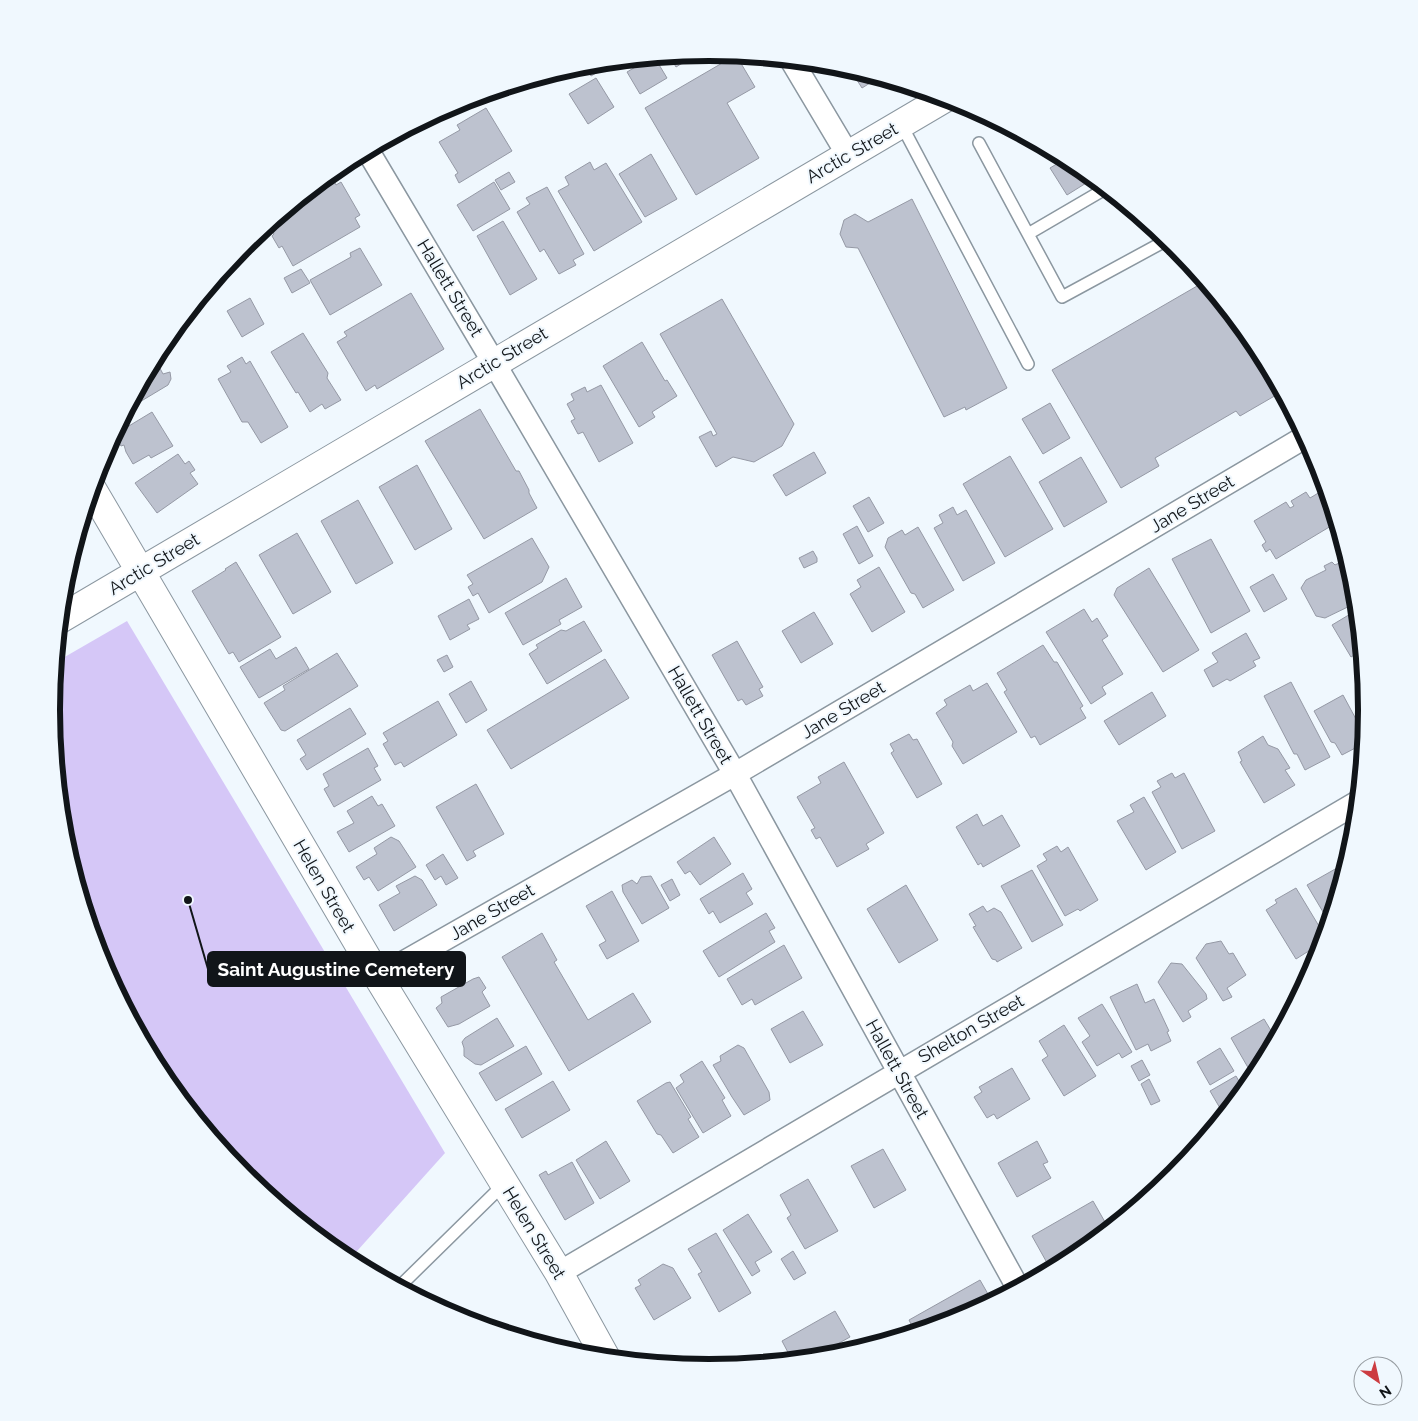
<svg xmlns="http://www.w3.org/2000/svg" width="1418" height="1421" viewBox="0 0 1418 1421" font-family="Raleway,sans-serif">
<rect width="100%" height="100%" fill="#f0f8fe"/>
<!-- green -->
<path fill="#d5c7f7" d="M127,621L445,1153L349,1260L343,1257L244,1175L162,1076L101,962L64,839L51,710L56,662Z"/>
<!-- building -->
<path fill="#bdc2cf" stroke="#9599a5" d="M697,54L676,67L670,57Z
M736,55L755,87L727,103L759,158L696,195L645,108Z
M655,58L667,78L640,94L627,72L649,59Z
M615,62L591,76L584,65Z
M852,70L878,78L862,88L855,77L859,74Z
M596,78L614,107L588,124L569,94Z
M486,108L512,151L459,183L455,175L458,173L439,142L460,130L457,125Z
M651,154L677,199L645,217L619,174Z
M1065,159L1075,164L1087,174L1091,180L1067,195L1050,168Z
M590,162L594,170L606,163L642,222L594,251L558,191L569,185L565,177Z
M509,172L515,182L501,190L495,180Z
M332,177L336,185L341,182L360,215L355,218L360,227L293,266L282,246L279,248L272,236L274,234L269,225L315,187Z
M494,182L510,209L473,231L457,205Z
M547,187L584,254L573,260L576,265L559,274L544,249L540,252L517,212L530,204L526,198Z
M912,199L1007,388L966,410L965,407L944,417L858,248L846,247L840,234L844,220L855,214L868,222Z
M503,221L537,279L510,295L477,236Z
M360,248L382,285L330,315L310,280L351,257L350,253Z
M301,269L310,283L292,293L284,278Z
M1204,282L1234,318L1278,394L1240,416L1236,411L1155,458L1159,466L1121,488L1052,370Z
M411,293L444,349L377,389L375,385L366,391L337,342L347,336L344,332Z
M250,298L264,324L242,337L227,311Z
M722,299L794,424L782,446L754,462L733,457L716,467L699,437L711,431L713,436L717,434L660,334Z
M303,333L328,373L327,378L341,400L325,409L322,404L310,412L298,392L296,393L271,352Z
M642,342L665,381L667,380L677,396L652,412L655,417L639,427L603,366Z
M242,357L246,364L250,361L288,427L261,443L248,422H242L218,379L231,372L227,366Z
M155,359L163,374L170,372L171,379L168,385L128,409Z
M601,385L633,443L599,462L583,432L578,434L571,421L575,419L567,404L574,400L571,394L585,387L587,392Z
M1050,403L1070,438L1043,454L1022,419Z
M480,409L516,471H519L529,490V493L537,508L484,539L425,441Z
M152,412L173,446L151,458L149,455L133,464L126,452L124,445L121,446L114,435Z
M814,452L826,473L786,496L773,475Z
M178,454L185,464L189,461L195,470L190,473L198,484L157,513L135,483Z
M1010,456L1053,529L1005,557L963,484Z
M1081,457L1107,502L1064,527L1039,482Z
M417,465L452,529L415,550L379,487Z
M1306,492L1310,498L1320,492L1327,504L1330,503L1336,523L1276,559L1270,549L1266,552L1262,545L1266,542L1254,521L1286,502L1290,508L1294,506L1291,501Z
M869,497L884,523L868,532L853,506Z
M358,500L393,563L356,584L321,521Z
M953,507L957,515L966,510L995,563L963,581L934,528L943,523L939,515Z
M857,526L873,556L859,564L843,534Z
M918,527L954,590L923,608L915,594L911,593L885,547L888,538L902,530L905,535Z
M297,533L331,592L293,614L259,555Z
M532,538L549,567L542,582L489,613L478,593L473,596L468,587L473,584L467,575Z
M1211,539L1250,611L1211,633L1172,559Z
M813,551L817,558V562L804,568L799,558Z
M1347,559L1354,582L1356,603L1325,618L1316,616L1301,588L1306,580L1326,570L1324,566L1332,562L1335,565Z
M236,562L281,637L239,662L233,652L229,654L192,591L226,570L225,569Z
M879,567L905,612L872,632L850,594L861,587L857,580Z
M1149,568L1199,650L1163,672L1114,595L1117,588Z
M1273,574L1287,599L1264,612L1250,587Z
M566,578L582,607L559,620L561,624L523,645L505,613Z
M469,599L479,619L467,625L470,629L450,640L438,616Z
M1084,609L1092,622L1097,618L1108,636L1102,640L1123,674L1102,687L1106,694L1091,704L1046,632Z
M1357,610L1361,651L1351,657L1332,625Z
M814,612L833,644L801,663L782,631Z
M584,621L602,651L547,684L529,654L538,648L536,645L561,630L566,631Z
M1246,633L1260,658L1253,661L1256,666L1230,681L1227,679L1213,687L1204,670L1218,662L1212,653Z
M737,641L763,687L759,689L763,696L746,705L742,699L738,701L712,655Z
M1043,645L1054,662H1057L1083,706L1080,708L1086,718L1040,745L1035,736L1031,738L1004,692L1007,690L997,673Z
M296,647L309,669L259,698L240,667L270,649L276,659Z
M337,653L358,686L285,731L281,730L264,703L285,690L283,686Z
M447,655L453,667L444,672L437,660Z
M605,659L629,698L511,769L487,730Z
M471,681L487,710L466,723L449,694Z
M1291,682L1330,757L1305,770L1297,754H1294L1264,696Z
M987,683L1017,732L963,764L952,746L953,742L936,713L947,705L944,700L970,685L973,691Z
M1152,692L1166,716L1119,745L1104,721Z
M1343,695L1364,734L1363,744L1342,755L1335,743L1331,742L1314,711Z
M438,701L457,735L404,767L401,762L395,765L383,744L388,741L383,733Z
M350,708L366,734L307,770L300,759L306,755L297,740Z
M909,734L913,740L917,739L942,784L917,798L891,753L894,751L890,744Z
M1263,736L1268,745L1278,749L1290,768L1285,770L1295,785L1264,803L1240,762L1242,761L1238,752Z
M368,748L378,766L374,768L381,780L334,807L324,789L329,786L323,774Z
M844,762L884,833L866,844L869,849L837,867L820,837L816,839L811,830L815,828L797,797L821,783L818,777Z
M1172,773L1175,778L1184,773L1215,831L1182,849L1152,792L1161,787L1157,781Z
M476,784L504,834L473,851L476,856L467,861L436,807Z
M372,796L378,806L382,804L395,826L349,852L337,832L354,823L347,811Z
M1144,797L1176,852L1146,870L1117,821L1134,812L1130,805Z
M977,814L983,826L1002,815L1020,846L983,867L981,863L978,865L956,827Z
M391,837L399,841L416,867L378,891L369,877L364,880L356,867L377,854L374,848Z
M714,837L731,864L700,885L690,871L685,874L677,862Z
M1057,846L1061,852L1068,847L1098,900L1080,911L1078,909L1065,916L1037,866L1047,860L1043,854Z
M443,854L458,878L446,885L441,876L435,880L426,865Z
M1337,868L1342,877L1329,922L1307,885Z
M1032,870L1063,925L1032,942L1001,886Z
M743,873L752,889L746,893L753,904L720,923L713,911L709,914L700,899Z
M415,876L422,880L437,905L394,931L379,905L400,893L396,886Z
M651,876L669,908L642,924L623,892L622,885L632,880L637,884L641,877Z
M672,879L680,895L670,901L661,885Z
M906,885L938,940L899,963L867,909Z
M1296,888L1325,936L1323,942L1296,959L1266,910L1277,903L1275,900Z
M612,891L639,941L607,959L599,945L606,941L586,906Z
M983,906L987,912L994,908L1001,912L1022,948L997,962L996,960L992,959L973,927L976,926L969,914Z
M766,913L775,928L769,931L775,942L719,977L703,951Z
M542,933L557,960L554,962L588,1020L633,993L651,1022L569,1071L502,957Z
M1221,941L1229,954L1233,953L1246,975L1227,988L1232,997L1223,1001L1196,958L1206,944Z
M784,945L802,978L755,1005L752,999L742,1005L727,979Z
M1171,963L1182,964L1206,994L1207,999L1188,1011L1191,1017L1183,1022L1158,982Z
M479,977L486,988L482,992L490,1006L459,1024L448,1027L436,1008L442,1003L441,997L473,979Z
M1137,984L1145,1003L1154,999L1169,1031L1167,1032L1171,1041L1151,1051L1148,1044L1136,1050L1110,997Z
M1102,1004L1132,1052L1122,1058L1119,1053L1097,1066L1082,1042L1090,1036L1078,1018Z
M803,1011L823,1045L790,1063L771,1029Z
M497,1018L514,1046L481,1065L475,1064L464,1056V1048L462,1042L465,1038Z
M1264,1019L1276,1039L1264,1060L1262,1059L1263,1062L1254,1078L1231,1038Z
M1064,1025L1096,1076L1064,1096L1042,1060L1048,1056L1039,1041Z
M738,1045L744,1048L769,1092L770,1100L744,1115L732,1097L713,1065L721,1061L720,1056Z
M526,1046L542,1074L496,1101L479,1073Z
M1220,1048L1234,1071L1210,1085L1197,1062Z
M1142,1060L1150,1075L1139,1081L1131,1066Z
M702,1061L725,1098L722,1100L731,1116L703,1133L676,1088L684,1082L680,1075Z
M1012,1068L1030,1099L997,1119L994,1114L987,1118L974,1097L982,1092L979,1087Z
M1236,1076L1244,1090L1224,1115L1210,1091Z
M1149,1079L1160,1101L1151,1105L1141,1084Z
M553,1081L570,1110L522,1138L505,1109Z
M670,1082L691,1117L688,1119L699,1137L673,1153L661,1135L657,1134L637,1101L666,1083Z
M606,1141L630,1181L600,1199L576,1160Z
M1037,1141L1048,1162L1043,1164L1051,1178L1017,1197L998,1163Z
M883,1149L906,1190L874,1208L851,1166Z
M572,1162L594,1203L565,1220L539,1175L546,1171L548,1175Z
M808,1179L838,1231L805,1249L787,1218L791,1215L780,1195Z
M1093,1201L1109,1229L1074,1258L1051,1270L1032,1236Z
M748,1214L772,1252L755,1262L760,1271L752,1276L723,1230Z
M716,1233L751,1293L719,1312L698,1274L702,1272L688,1249Z
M793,1251L806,1273L794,1280L781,1259Z
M663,1264L673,1268L691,1298L654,1320L635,1288L641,1285L638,1280Z
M980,1280L992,1301L960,1318L915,1332L909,1320Z
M835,1311L850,1337L812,1358L792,1360L782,1341Z"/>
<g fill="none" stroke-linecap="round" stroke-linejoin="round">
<defs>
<path id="lane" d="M901,124L1028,364
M979,143L1028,234
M1105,189L1028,234L1062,297L1167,240
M399,1287L504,1184"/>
<path id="street" d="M792,61L848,155
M368,151L494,363L735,774L1018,1288
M378,977L735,774L1305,437
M559,1273L1358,802"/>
<path id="secondary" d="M92,489L378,977L559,1273L606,1358
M60,619L945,98"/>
</defs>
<!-- lane casing -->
<use href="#lane" stroke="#8b97a0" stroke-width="14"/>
<!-- street casing -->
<use href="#street" stroke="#8b97a0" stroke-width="25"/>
<!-- secondary casing -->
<use href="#secondary" stroke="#8b97a0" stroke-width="30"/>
<!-- lane -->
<use href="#lane" stroke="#fff" stroke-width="11"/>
<!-- street -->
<use href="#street" stroke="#fff" stroke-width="22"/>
<!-- secondary -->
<use href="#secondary" stroke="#fff" stroke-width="28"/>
</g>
<g text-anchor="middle" stroke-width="4" stroke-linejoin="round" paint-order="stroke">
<!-- street labels -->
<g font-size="18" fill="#111519" stroke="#f0f8fe">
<text transform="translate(852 153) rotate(-30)" y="6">Arctic Street</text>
<text transform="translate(450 288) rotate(59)" y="6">Hallett Street</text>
<text transform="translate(502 358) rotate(-31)" y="6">Arctic Street</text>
<text transform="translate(1192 504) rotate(-31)" y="6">Jane Street</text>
<text transform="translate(154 564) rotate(-31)" y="6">Arctic Street</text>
<text transform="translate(843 710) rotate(-31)" y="6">Jane Street</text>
<text transform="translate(700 715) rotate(60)" y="6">Hallett Street</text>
<text transform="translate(324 886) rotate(60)" y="6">Helen Street</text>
<text transform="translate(492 912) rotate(-30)" y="6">Jane Street</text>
<text transform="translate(971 1029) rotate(-30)" y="6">Shelton Street</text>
<text transform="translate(897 1069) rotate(61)" y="6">Hallett Street</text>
<text transform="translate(534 1233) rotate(59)" y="6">Helen Street</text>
</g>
</g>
<!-- crop -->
<path d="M0 0H1418V1421H0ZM60 710a649 649 0 1 1 1298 0a649 649 0 1 1-1298 0Z" fill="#f0f8fe" fill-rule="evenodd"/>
<path fill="none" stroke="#111519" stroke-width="6" d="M60 710a649 649 0 1 1 1298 0a649 649 0 1 1-1298 0Z"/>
<!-- callouts -->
<path fill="none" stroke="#111519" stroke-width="2" d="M188 900L208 969"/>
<circle fill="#111519" stroke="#f0f8fe" stroke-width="2" cx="188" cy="900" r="5"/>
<rect fill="#111519" stroke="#111519" stroke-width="2" x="208" y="952" width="257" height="34" rx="5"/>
<g font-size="19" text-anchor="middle" font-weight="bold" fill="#fff">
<text x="336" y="976">Saint Augustine Cemetery</text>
</g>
<!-- north arrow -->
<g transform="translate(1378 1381) rotate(146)"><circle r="24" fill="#f0f8fe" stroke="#979da2"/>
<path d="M0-4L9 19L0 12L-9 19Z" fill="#cc3c41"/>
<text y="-8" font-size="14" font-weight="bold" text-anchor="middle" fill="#111519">N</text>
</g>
</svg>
